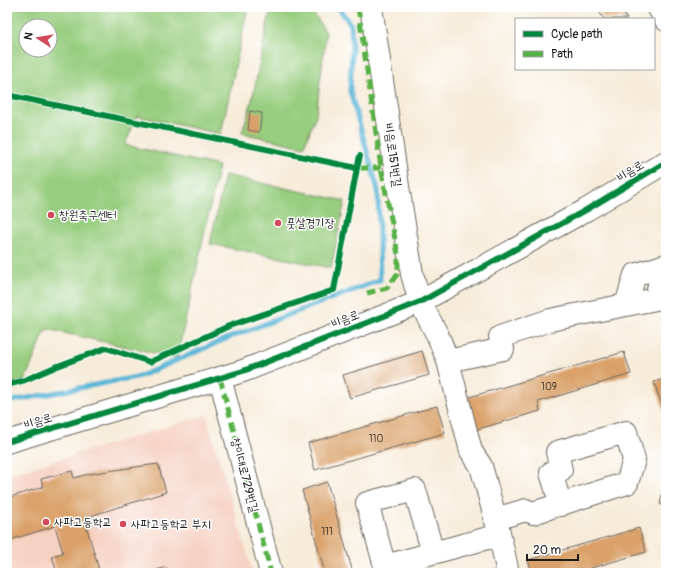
<svg xmlns="http://www.w3.org/2000/svg" width="673" height="580" viewBox="0 0 673 580" font-family="Pangolin,'Poor Story',sans-serif">
<rect width="100%" height="100%" fill="#fff"/>
<filter id="ink" filterUnits="userSpaceOnUse"><feTurbulence type="fractalNoise" baseFrequency=".025" numOctaves="2"/><feDisplacementMap in="SourceGraphic" scale="8" xChannelSelector="R" yChannelSelector="G"/><feConvolveMatrix kernelMatrix="1 2 1 2 8 2 1 2 1" color-interpolation-filters="sRGB"/></filter>
<filter id="wash" filterUnits="userSpaceOnUse"><feTurbulence type="fractalNoise" baseFrequency=".012" numOctaves="4" result="noise"/><feDisplacementMap in="SourceGraphic" scale="16" xChannelSelector="R" yChannelSelector="G"/><feGaussianBlur stdDeviation="0.9" result="paint"/><feColorMatrix in="noise" values="0 0 0 0 0 0 0 0 0 0 0 0 0 0 0 0 0 1.4 0 .05"/><feComposite in="paint" operator="in"/></filter>
<g filter="url(#wash)">
<rect width="100%" height="100%" fill="#f7ecda"/>
<!-- built -->
<path fill="#f6d2c3" d="M206,415L253,573H7V475Z"/>
<!-- green -->
<path fill="#97cd7e" stroke="#5a744d" fill-rule="evenodd" d="M7,7H248L221,134L137,116L125,145L219,166L177,358L46,329L25,380L7,385ZM26,26H50V50H26Z
M271,7H310L326,33L316,115L304,147L242,133L252,100Z
M225,175L345,201L331,268L210,244Z"/>
<g fill="none" stroke-linecap="round" stroke-linejoin="round">
<!-- stream -->
<path stroke="#59b5d7" stroke-width="5" d="M7,402L136,377L143,375L228,338L380,280L378,190L350,91L352,49L351,25L338,7"/>
</g>
<g id="blocks">
<!-- building -->
<path fill="#daa26a" d="M596,7H619L627,19H604Z
M250,111L262,113L259,132L248,130Z
M422,351L429,375L350,398L343,375Z
M624,352L631,374L538,402L540,411L475,430L466,398Z
M666,378V417L654,382Z
M437,406L445,433L315,470L308,443Z
M158,464L166,492L84,518L100,573H57L52,556L63,553L55,526L7,541V498L43,487L41,479L72,471L74,478L89,474L128,468Z
M665,481H666V506L660,504Z
M327,482L353,573H325L302,490Z
M639,528L646,552L574,573H532L528,560Z
M166,567L168,573H148Z
M495,570L496,573H485Z"/>
</g>
</g>
<g filter="url(#ink)">
<use href="#blocks" fill-opacity="0" stroke="#69655e" stroke-width="1"/>
<g fill="none" stroke-linecap="round" stroke-linejoin="round">
<defs>
<path id="minor" d="M371,7L397,180L412,274L420,302L438,336L448,361L471,451L481,466L498,528L508,573
M658,7L666,20
M448,361L503,349L500,337L550,320L656,299L663,266L635,275L626,305
M220,378L271,573
M7,442L243,371L420,302L586,210L666,162
M495,519L526,510L533,513L627,483L634,460L626,432L557,452L561,470L551,473L561,505
M433,553L415,490L367,503L385,566L499,535"/>
</defs>
<!-- minor casing -->
<use href="#minor" stroke="#69655e" stroke-width="24"/>
<!-- minor -->
<use href="#minor" stroke="#fff" stroke-width="22"/>
<!-- quiet -->
<path stroke="#55b145" stroke-width="5" stroke-dasharray="10 5" stroke-linecap="butt" d="M358,7L381,168L398,254V273L387,288L367,293
M358,168H381
M220,378L271,573"/>
<defs>
<path id="cycleway" d="M7,95L357,168L360,156
M7,385L25,380L55,367L106,348L150,362L229,326L334,290L357,168
M7,442L243,371L420,302L586,210L666,162"/>
</defs>
<!-- cycleway casing -->
<use href="#cycleway" stroke="#fff" stroke-width="8"/>
<!-- cycleway -->
<use href="#cycleway" stroke="#00873e" stroke-width="6"/>
</g>
</g>
<!-- markers -->
<g fill="#d1495b" stroke="#fff" stroke-width="1.5">
<circle cx="51" cy="215" r="4"/>
<circle cx="278" cy="223" r="4"/>
<circle cx="46" cy="522" r="4"/>
<circle cx="123" cy="524" r="4"/>
</g>
<g text-anchor="middle" stroke-width="3" stroke-linejoin="round" paint-order="stroke">
<!-- number labels -->
<g font-size="10" fill="#4c3e30">
<text x="549" y="390">109</text>
<text x="376" y="442">110</text>
<text x="327" y="535">111</text>
</g>
<!-- street labels -->
<g font-size="12" fill="#1c1c1c" stroke="#fff">
<text transform="translate(393 155) rotate(82)" y="4">비음로151번길</text>
<text transform="translate(630 171) rotate(-31)" y="4">비음로</text>
<text transform="translate(345 319) rotate(-21)" y="4">비음로</text>
<text transform="translate(38 421) rotate(-17)" y="4">비음로</text>
<text transform="translate(245 475) rotate(75)" y="4">창이대로729번길</text>
</g>
<!-- poi labels -->
<g font-size="12" fill="#1c1c1c" stroke="#fff" text-anchor="start">
<text x="59" y="219">창원축구센터</text>
<text x="286" y="227">풋살경기장</text>
<text x="54" y="526">사파고등학교</text>
<text x="131" y="528">사파고등학교 부지</text>
</g>
</g>
<!-- margin -->
<rect width="673" height="580" fill="none" stroke="#fff" stroke-width="24"/>
<!-- legend -->
<rect x="515" y="18" width="140" height="52" fill="#ffffff" stroke="#a4a4a4"/>
<rect x="523" y="31" width="20" height="6" fill="#00873e" stroke="#a4a4a4"/>
<text x="551" y="38" font-size="12" fill="#1c1c1c">Cycle path</text>
<rect x="523" y="51" width="20" height="6" fill="#55b145" stroke="#a4a4a4"/>
<text x="551" y="58" font-size="12" fill="#1c1c1c">Path</text>
<!-- north arrow -->
<g transform="translate(38 38) rotate(282)"><circle r="19" fill="#ffffff" stroke="#a4a4a4"/>
<path d="M0-3L7 15L0 10L-7 15Z" fill="#d1495b"/>
<text y="-6" font-size="11" font-weight="bold" text-anchor="middle" fill="#1c1c1c">N</text>
</g>
<!-- scale -->
<path d="M527 554v6h51v-6" fill="none" stroke="#1c1c1c" stroke-width="2"/>
<text x="533" y="554" font-size="12" fill="#1c1c1c" stroke="#ffffff" stroke-width="3" paint-order="stroke">20 m</text>
</svg>
